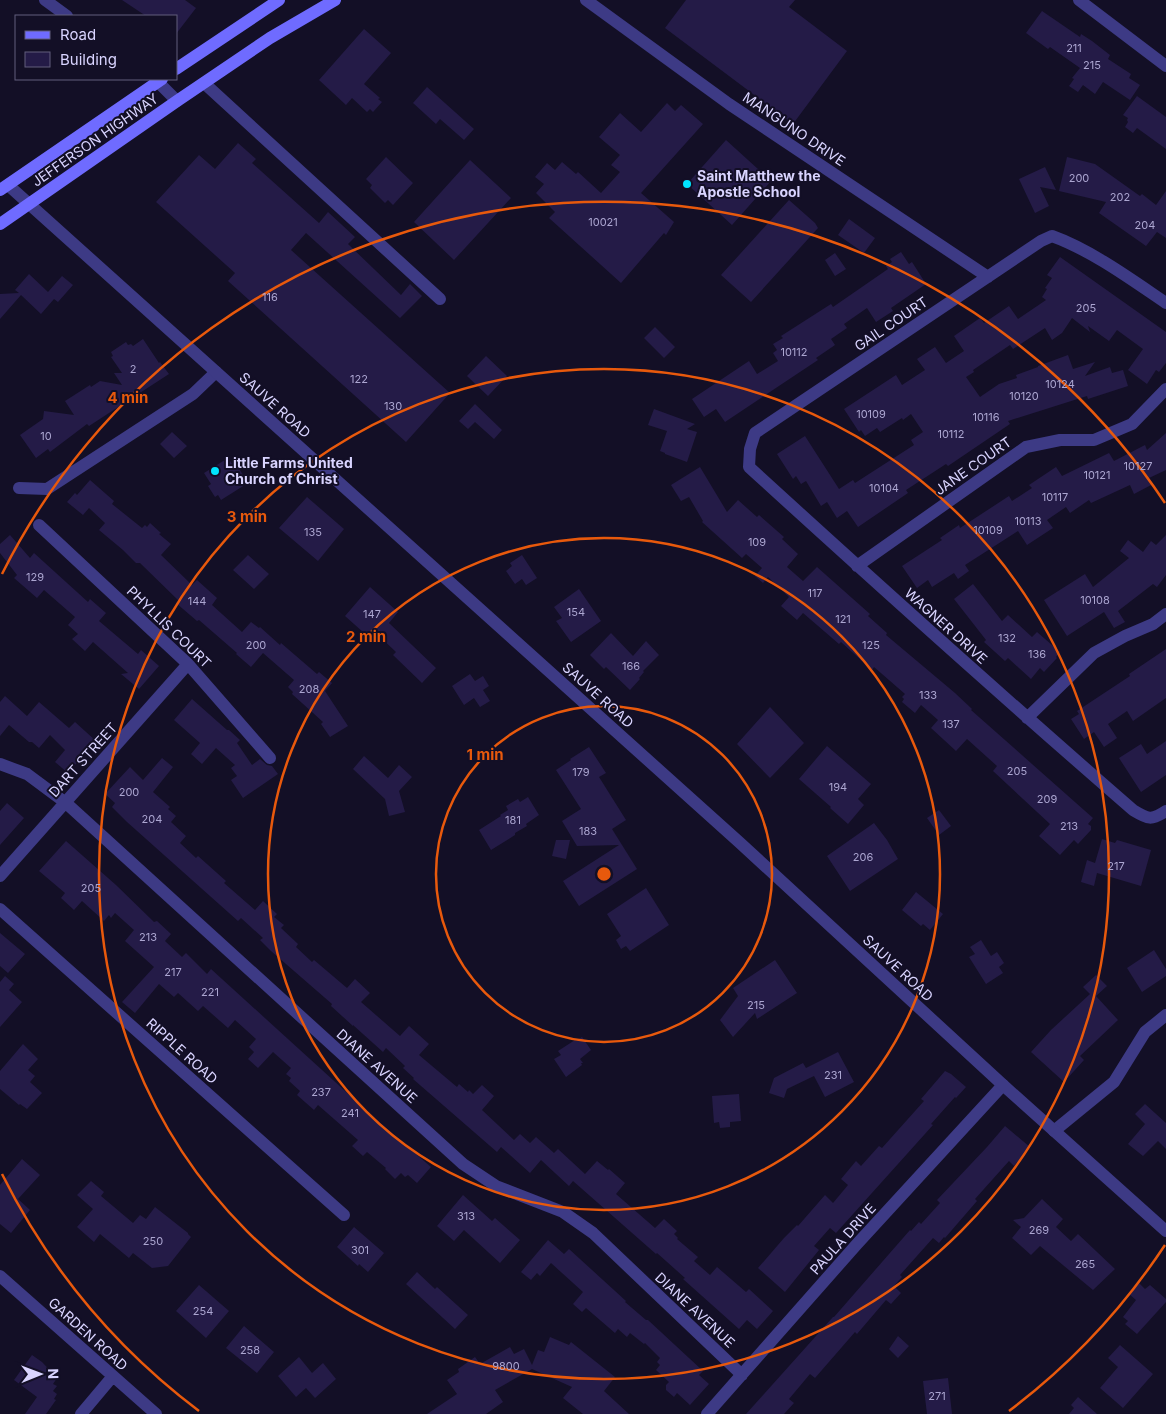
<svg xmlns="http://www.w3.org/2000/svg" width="1166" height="1414" viewBox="0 0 1166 1414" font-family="Inter,sans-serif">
<rect width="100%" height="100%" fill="#130f26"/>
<!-- building -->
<path fill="#241b47" d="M122,0H185L196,8L176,34V16H146Z
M686,0H795L789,7L847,51L793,124L665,28Z
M1042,11L1080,37L1081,34L1092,41L1110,55L1108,59L1131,74L1129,78L1140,85L1130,100L1103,82L1095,94L1083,85L1078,92L1069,86L1074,79L1072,78L1080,68L1050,47L1048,49L1026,33Z
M364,29L391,53L364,84L380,98L378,99L382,102L373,112L370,109L367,112L352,98L346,105L319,80Z
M427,87L474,129L464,140L440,119L436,124L413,103Z
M1137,96L1166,117V149L1137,128L1133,133L1125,127L1128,122L1127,120L1128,118L1123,115Z
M667,103L675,111L681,105L703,124L641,193L674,222L666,235L664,233L621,283L549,218L555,212L536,193L544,184L535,177L547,163L555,170L562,162L576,174L578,172L601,193L620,172L611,165L620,155L599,137L620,113L641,132Z
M726,140L771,181L732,225L687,184Z
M238,143L256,159L252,163L319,223L328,212L355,237L348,244L401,295L410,284L422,296L400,318L306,233L291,250L450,393L406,442L228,281L235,273L156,202L199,155L215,169Z
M386,157L413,183L393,205L388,200L385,203L370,188L372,185L366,179Z
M1067,157L1095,164L1140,196L1142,194L1156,205L1166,191V238L1157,232L1146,246L1099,213L1106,202L1059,191Z
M470,160L511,198L454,260L414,222Z
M1045,167L1056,190L1040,187L1049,206L1035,213L1019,179Z
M789,200L815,223L818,228L751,302L721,275Z
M849,219L875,238L864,253L838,235Z
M901,252L909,264L912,262L926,284L891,308L893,311L876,322L867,308L844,324L847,328L831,339L835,345L816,358L818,360L725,422L716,409L704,417L692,399L749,361L757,374L778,361L773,353L777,350L773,344L783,338L781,336L831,304L833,307L888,269L886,266L892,262L890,259Z
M835,253L846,269L835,276L825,260Z
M1060,257L1166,332V363L1159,372L1156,370L1147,384L1128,370L1143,349L1117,330L1109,341L1088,326L1090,332L1072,318L1062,333L1052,340L1045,328L1013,349L1010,345L973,370L974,372L966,377L980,397L999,384L1017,378L1016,375L1038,367V366L1068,355L1073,369L1095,362L1085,376L1110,367L1112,373L1123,370L1128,386L1088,399L1087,396L1008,421L1010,424L948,466L946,464L906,490L908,493L858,527L847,511L837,518L827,502L821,506L806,481L801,484L796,476L793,479L777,454L805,436L839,489L853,480L855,483L914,445L911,440L923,432L911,414L903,420L902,418L880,432L877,428L865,436L861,430L859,432L844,409L896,375L902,385L925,370L917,359L935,347L946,363L964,351L954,336L980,318L984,323L1009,306L1018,319L1046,300L1042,297L1047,289L1045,288L1052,278L1047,275Z
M29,274L48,292L62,276L73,285L58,302L54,299L41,314L21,295L0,319V294L19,293L15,290Z
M655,327L675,347L664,358L644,338Z
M143,339L159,363L160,362L169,374L89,426L87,424L50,452L48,449L36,458L20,435L43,419L44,411L74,415L65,401L90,385L91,387L100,381L122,385L114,373H122L111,357L113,356L111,352L126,342L128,345L131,344L133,346Z
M486,356L507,376L488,396L467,376Z
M475,404L502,430L494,439L475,422L468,429L459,421Z
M654,409L695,424L687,429L697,432L687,462L665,454V453L660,451L667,431L648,425Z
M172,432L187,446L174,458L160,444Z
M1166,433V470L1149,478L1153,484L1134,494L1130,485L1091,503L1089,500L1070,513L1066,507L1047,520L1053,528L1027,545L1018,531L965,565L969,571L958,579L954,573L932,587L928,580L917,588L902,566L942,540L940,538L959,525L960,528L1009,496L1012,501L1032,488L1029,485L1056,467L1062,476L1109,453L1114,461L1145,445L1147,450Z
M228,458L235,468L238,467L248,483L221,500L218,495L215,497L208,486L211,484L204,473Z
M700,467L727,512L738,500L757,517L759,515L784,537L782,539L798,554L787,567L803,581L817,567L870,614L868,616L887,633L886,635L955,693L972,709L971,710L1093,818L1088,824L1091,826V830L1078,844L1074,840L1060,855L1039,836L1050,824L993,771L997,766L967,739L956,751L931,728L938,720L921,705L915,713L902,702L904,699L902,697L905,694L874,667L872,670L841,642L839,644L803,613L797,620L781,606L789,597L768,577L763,583L755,576L762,568L746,554L742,558L702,522L703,521L689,497L681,501L671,485Z
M90,480L114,501L112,504L142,528L145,525L147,527L150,523L161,533L159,534L171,544L161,555L192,585L197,580L217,598L212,605L242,632L251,622L259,628L260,627L280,645L281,643L317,674L319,672L332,683L325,691L348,726L330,737L321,724L323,722L292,694L293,692L288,687L294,680L263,653L251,667L236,654L237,653L199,620L197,621L176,603L179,601L140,563H136L123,550L99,530L105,523L89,508L83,515L67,502L75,493L77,495Z
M307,497L344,529L318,561L279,528Z
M10,535L30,558L34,553L88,602L90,599L106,613L99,621L138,654L141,650L159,666L139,689L121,674L128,673L93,642L85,651L72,639L78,634L68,625L75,617L44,590L37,598L14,578L17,575L0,553V544Z
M1166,535V575L1157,587L1153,584L1118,611L1125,622L1114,628L1104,612L1067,636L1044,600L1085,574L1093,587L1129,558L1120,551L1128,540L1143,552L1151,541L1156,545Z
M248,555L269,574L254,589L233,570Z
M522,555L537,578L526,585L522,579L515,584L506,571L512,566L510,563Z
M973,584L1002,621L1008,615L1032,637L1037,632L1060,652L1056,657L1057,658L1044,672L1040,668L1031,679L1008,658L1005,661L984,642L986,640L954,599Z
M370,587L398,612L389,623L436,668L422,683L393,655L396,652L378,635L373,641L345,616Z
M579,589L601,621L571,642L556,621L562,618L554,607Z
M611,633L633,656L646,641L659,655L643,671L644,672L639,678L640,679L630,690L606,667L604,669L590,655Z
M1166,649V698L1133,721L1127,711L1108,724L1117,738L1104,747L1094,732L1084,739L1071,719L1079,714L1077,711L1130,676L1129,674Z
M470,674L475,681L483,676L489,686L483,690L490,701L480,707L474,698L464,705L452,686Z
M5,696L27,716L39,702L69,728L75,722L96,741L68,773L55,762L65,750L50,735L39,748L32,742H29L9,725L0,736V702Z
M192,699L227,730H229L240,740L237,743L252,765L260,759L267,765L272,766L278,774L243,798L231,780L237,776L231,768L235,765L216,748L202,764L191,754L200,743L174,720Z
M770,707L804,743L770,778L737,744Z
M1166,741V775L1141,792L1119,758L1141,744L1147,754Z
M827,746L871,784L858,799L864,805L848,824L830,808L831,807L799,779Z
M589,747L606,773L599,777L626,820L612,829L637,869L579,906L563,881L619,845L577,846L562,821L581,809L556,770L571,760L570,759Z
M364,756L388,778L399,765L412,777L399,791L405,812L389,816L385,799L353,769Z
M162,758L173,767L153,792L170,807L168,809L176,816L171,822L186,836L180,843L196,858L198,856L226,881L224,883L255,910L263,901L277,914L274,917L284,925L281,928L298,944L296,947L312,962L314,960L347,988L355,979L370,993L361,1002L400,1036L409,1026L429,1044L419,1055L457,1087L459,1084L468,1092L469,1090L473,1094L482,1085L494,1096L482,1110L514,1140L520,1134L530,1143L536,1137L554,1153L558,1149L585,1174L597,1161L608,1170L609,1169L625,1183L616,1194L655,1228L664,1219L677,1231L674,1234L678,1238L677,1239L698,1257L694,1261L710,1275L717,1267L746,1292L749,1289L773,1311L757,1329L747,1320L739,1329L683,1279L685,1278L657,1253L656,1254L573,1181L569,1186L541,1160L530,1173L501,1147L497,1152L413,1079L414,1078L403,1068L405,1066L386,1048L383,1052L353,1025V1026L331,1006L332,1004L271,951L260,940L263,938L241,918L238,921L127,822L112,807L115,803L105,794L130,767L143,780Z
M528,797L539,815L526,824L527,826L515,833V835L491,850L479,830L501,816L500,815L508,810L506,806L518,799L520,802Z
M7,803L24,818L0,845V811Z
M939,810L951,826L939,835L927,818Z
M874,823L887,840L898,859L850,891L827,856Z
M1102,839L1115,843L1117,840L1151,850L1141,886L1097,873L1094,886L1081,882L1087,860L1095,863Z
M556,840H570L566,859L552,856Z
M66,841L116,885L154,922L157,921L171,934L165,941L182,957L186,953L207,974L211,969L377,1120L431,1167L417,1183L408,1175L405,1177L401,1173L395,1179L385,1169L386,1168L367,1152L363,1156L352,1146L358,1140L318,1105L314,1110L297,1095L300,1091L289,1081L291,1078L286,1074L291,1068L273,1052L258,1068L248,1059L254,1052L249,1047L256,1039L235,1020L228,1028L203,1006L198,1011L178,993L174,997L159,984L135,1013L122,1002L154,967L125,941L134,930L115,913L111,918L109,915L104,921L82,901L74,910L61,898L65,893L39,871Z
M646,888L669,925L630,951L626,946L621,949L616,940L621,936L607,914Z
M916,892L943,914L930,930L923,924L921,926L902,910Z
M0,933L25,954L8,973L0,966Z
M981,940L991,956L997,952L1004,963L999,967L1003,973L986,984L969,957L975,954L970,947Z
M1154,950L1166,969V976L1142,992L1127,968Z
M775,960L797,993L757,1019L755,1013L733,1037L720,1020L738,996L733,988Z
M1096,975L1107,986L1096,996L1118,1020L1080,1056L1084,1060L1064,1082L1031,1052L1051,1030L1090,994L1083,987Z
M5,976L14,984L9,990L22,1002L0,1027V982Z
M582,1037L591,1050L580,1059L583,1063H581L582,1065L566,1077L554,1059L561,1055L558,1051L575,1040L576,1041Z
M23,1044L38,1059L28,1070L35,1076L30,1082L42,1093L27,1109L20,1104L19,1105L0,1089V1071Z
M838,1052L854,1082L825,1097L814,1076L787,1089L784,1098L769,1093L774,1078L803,1063L806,1068Z
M945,1071L951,1074L966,1087L956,1098L955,1097L931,1124L933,1125L836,1233L830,1228L814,1246L819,1250L785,1292L758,1268L784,1238L797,1225L798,1226L825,1195L833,1203L848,1185L841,1179L856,1161L861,1166L879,1146L882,1148L924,1101L921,1099Z
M739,1094L741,1121L730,1122V1127L720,1128L719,1122L714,1123L712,1096Z
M1145,1104L1166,1123V1149L1158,1141L1143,1156L1128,1144L1145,1124L1135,1114Z
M1005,1126L1030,1147L1014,1166L1009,1161L975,1199L977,1201L945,1238L944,1237L939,1243L933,1238L900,1275L902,1277L894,1286L901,1293L891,1304L886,1300L857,1334L855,1332L815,1378L810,1374L789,1399L794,1403L784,1414H746L833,1317H834L910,1230L911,1231L919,1222L921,1224L940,1203L937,1200L987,1147Z
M22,1159L40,1175L18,1199L30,1210L11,1233L0,1224V1185Z
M91,1181L104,1192L101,1196L133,1223L140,1215L146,1219L155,1207L188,1233V1234L191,1237L168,1266L152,1268L133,1253L129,1258L100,1234L94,1242L77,1227L93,1209L77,1195Z
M463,1195L492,1221L495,1218L520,1240L500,1263L464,1230L454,1241L437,1226Z
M1042,1199L1063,1219L1056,1227L1071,1241L1078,1234L1115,1269L1093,1290L1040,1246L1031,1255L1012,1238L1021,1227L1013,1220L1024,1218Z
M354,1227L384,1253L368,1272L359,1264L358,1266L337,1247Z
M548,1240L564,1254L569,1249L626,1301L625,1302L646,1320H648L703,1371L699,1375L709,1384L690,1405L677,1393L674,1397L666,1390V1385L669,1382L656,1370L660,1365L657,1362L660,1358L645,1343L644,1344L630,1333L627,1337L618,1329L615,1333L586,1308L582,1312L573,1304L583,1292L551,1263L540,1276L537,1273L531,1280L521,1272Z
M417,1272L435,1289L437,1287L468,1315L455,1329L406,1284Z
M1139,1283L1145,1289L1150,1285L1166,1299V1302L1137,1334L1125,1324L1128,1321L1123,1317L1136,1300L1129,1294Z
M199,1285L229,1311L206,1338L176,1311Z
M244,1326L274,1352L257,1373L226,1348Z
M898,1336L909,1346L898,1358L889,1349Z
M550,1337L569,1345L571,1342L615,1377L604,1391L629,1414H583L563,1398L572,1387L532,1369L495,1390L503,1402L486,1414H427L457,1394L447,1380L459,1372L458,1369L475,1357L480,1364L510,1347L514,1354L524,1349L532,1365L538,1350L544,1352Z
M1120,1345L1153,1374L1123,1408L1100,1388L1118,1367L1108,1358Z
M32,1355L42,1362L57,1378L53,1384L57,1386L53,1391L57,1394L54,1399L56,1400L46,1414H25L37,1397L14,1380Z
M299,1357L312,1373L323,1363L336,1379L315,1398L306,1388L296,1397L278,1376Z
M948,1378L952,1414H927L923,1381Z
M1078,1397L1097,1414H1069L1074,1408L1071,1405Z"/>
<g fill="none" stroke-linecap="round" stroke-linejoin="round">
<!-- minor -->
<path stroke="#3d3a85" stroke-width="12" d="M45,0L67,16
M586,0L729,104L988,277
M1079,0L1166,66
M155,79L177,101
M204,83L440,299
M1166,303C1132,280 1091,250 1052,236L1041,241L755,433L750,449L749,467C876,583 1004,698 1133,810C1148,819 1151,821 1166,811
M19,488L47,489L193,394L216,372
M39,525L188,664L270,758
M857,566L1026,447L1060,440H1094L1132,424L1166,389
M1027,718L1094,653L1125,636L1153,624L1166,614
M0,764L27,774L66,803L463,1164L496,1186L563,1212L593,1233L742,1375
M0,876L188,664
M0,909L344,1215
M1054,1131L1114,1082L1145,1032L1166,1015
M0,1276L156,1414
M81,1414L113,1376
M707,1414L857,1244L1003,1085"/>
<!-- tertiary -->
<path stroke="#3d3a85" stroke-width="12" d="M8,185L739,842L1003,1085L1166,1231"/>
<!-- secondary -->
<path stroke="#6f6bff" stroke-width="12" d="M176,69L279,0
M0,190L162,79
M0,224L177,101L270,38L335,0"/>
</g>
<!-- distance rings -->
<g fill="none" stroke="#e8590c" stroke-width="2.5">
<circle cx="604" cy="874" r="168"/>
<circle cx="604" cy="874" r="336"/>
<circle cx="604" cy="874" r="505"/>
<path d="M1165 1245A673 673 0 0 1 1009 1411M199 1411A673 673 0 0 1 2 1174M2 574A673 673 0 0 1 1165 503"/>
</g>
<!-- markers -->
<g fill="#00e5ff" stroke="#130f26" stroke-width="2">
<circle cx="687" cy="184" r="5"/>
<circle cx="215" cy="471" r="5"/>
</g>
<g text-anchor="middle" stroke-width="4" stroke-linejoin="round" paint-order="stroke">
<!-- number labels -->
<g font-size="11" fill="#aca6d1">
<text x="1074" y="52">211</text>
<text x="1092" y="69">215</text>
<text x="1079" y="182">200</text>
<text x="1120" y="201">202</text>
<text x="603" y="226">10021</text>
<text x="1145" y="229">204</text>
<text x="270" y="301">116</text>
<text x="1086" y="312">205</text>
<text x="794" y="356">10112</text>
<text x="133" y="373">2</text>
<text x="359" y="383">122</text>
<text x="1060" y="388">10124</text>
<text x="1024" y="400">10120</text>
<text x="393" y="410">130</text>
<text x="871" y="418">10109</text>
<text x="986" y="421">10116</text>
<text x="951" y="438">10112</text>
<text x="46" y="440">10</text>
<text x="1138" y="470">10127</text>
<text x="1097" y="479">10121</text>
<text x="884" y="492">10104</text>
<text x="1055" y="501">10117</text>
<text x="1028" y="525">10113</text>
<text x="988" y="534">10109</text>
<text x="313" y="536">135</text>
<text x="757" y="546">109</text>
<text x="35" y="581">129</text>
<text x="815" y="597">117</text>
<text x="1095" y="604">10108</text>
<text x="197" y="605">144</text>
<text x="576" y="616">154</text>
<text x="372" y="618">147</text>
<text x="843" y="623">121</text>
<text x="1007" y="642">132</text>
<text x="256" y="649">200</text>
<text x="871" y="649">125</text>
<text x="1037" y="658">136</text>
<text x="631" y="670">166</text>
<text x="309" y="693">208</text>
<text x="928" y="699">133</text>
<text x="951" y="728">137</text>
<text x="1017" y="775">205</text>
<text x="581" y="776">179</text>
<text x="838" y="791">194</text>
<text x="129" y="796">200</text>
<text x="1047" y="803">209</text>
<text x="152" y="823">204</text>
<text x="513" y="824">181</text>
<text x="1069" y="830">213</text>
<text x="588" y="835">183</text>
<text x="863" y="861">206</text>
<text x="1116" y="870">217</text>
<text x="91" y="892">205</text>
<text x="148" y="941">213</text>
<text x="173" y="976">217</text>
<text x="210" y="996">221</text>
<text x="756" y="1009">215</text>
<text x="833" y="1079">231</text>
<text x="321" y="1096">237</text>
<text x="350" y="1117">241</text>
<text x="466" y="1220">313</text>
<text x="1039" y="1234">269</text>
<text x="153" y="1245">250</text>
<text x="360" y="1254">301</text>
<text x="1085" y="1268">265</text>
<text x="203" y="1315">254</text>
<text x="250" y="1354">258</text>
<text x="506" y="1370">9800</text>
<text x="937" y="1400">271</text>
</g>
<!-- street labels -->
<g font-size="14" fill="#d9d4ff" stroke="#130f26">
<text transform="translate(794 129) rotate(34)" y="5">MANGUNO DRIVE</text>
<text transform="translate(95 140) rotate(-35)" y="5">JEFFERSON HIGHWAY</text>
<text transform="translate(891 324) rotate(-34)" y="5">GAIL COURT</text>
<text transform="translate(275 405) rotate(42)" y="5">SAUVE ROAD</text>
<text transform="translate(973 466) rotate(-35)" y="5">JANE COURT</text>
<text transform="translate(946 626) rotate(42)" y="5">WAGNER DRIVE</text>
<text transform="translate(169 627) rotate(44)" y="5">PHYLLIS COURT</text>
<text transform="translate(598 695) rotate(42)" y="5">SAUVE ROAD</text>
<text transform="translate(83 760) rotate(-48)" y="5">DART STREET</text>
<text transform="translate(898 968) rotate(43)" y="5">SAUVE ROAD</text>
<text transform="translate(182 1051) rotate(42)" y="5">RIPPLE ROAD</text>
<text transform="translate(377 1066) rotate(42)" y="5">DIANE AVENUE</text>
<text transform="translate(843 1239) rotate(-48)" y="5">PAULA DRIVE</text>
<text transform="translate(695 1310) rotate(43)" y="5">DIANE AVENUE</text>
<text transform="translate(88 1334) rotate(42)" y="5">GARDEN ROAD</text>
</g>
<!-- poi labels -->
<g font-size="14" font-weight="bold" fill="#d9d4ff" stroke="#130f26" text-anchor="start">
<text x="697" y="181">Saint Matthew the<tspan x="697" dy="16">Apostle School</tspan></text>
<text x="225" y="468">Little Farms United<tspan x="225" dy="16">Church of Christ</tspan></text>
</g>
</g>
<circle cx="604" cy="874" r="8" fill="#e8590c" stroke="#130f26" stroke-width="2.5"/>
<g font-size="15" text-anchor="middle" font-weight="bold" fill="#e8590c" stroke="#130f26" stroke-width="4" stroke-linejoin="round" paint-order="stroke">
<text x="128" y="403">4 min</text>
<text x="247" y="522">3 min</text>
<text x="366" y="642">2 min</text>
<text x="485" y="760">1 min</text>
</g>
<!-- legend -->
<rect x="15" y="15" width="162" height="65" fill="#130f26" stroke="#625e7d"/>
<rect x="25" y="31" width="25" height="8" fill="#6f6bff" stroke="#625e7d"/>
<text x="60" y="40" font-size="15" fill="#d9d4ff">Road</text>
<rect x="25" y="52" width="25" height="15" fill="#241b47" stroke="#625e7d"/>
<text x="60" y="65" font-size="15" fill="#d9d4ff">Building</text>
<!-- north arrow -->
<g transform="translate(40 1374) rotate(89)" stroke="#130f26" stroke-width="4" paint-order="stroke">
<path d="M0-4L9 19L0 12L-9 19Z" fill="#d9d4ff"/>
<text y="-8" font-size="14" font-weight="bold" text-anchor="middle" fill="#d9d4ff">N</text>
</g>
</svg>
